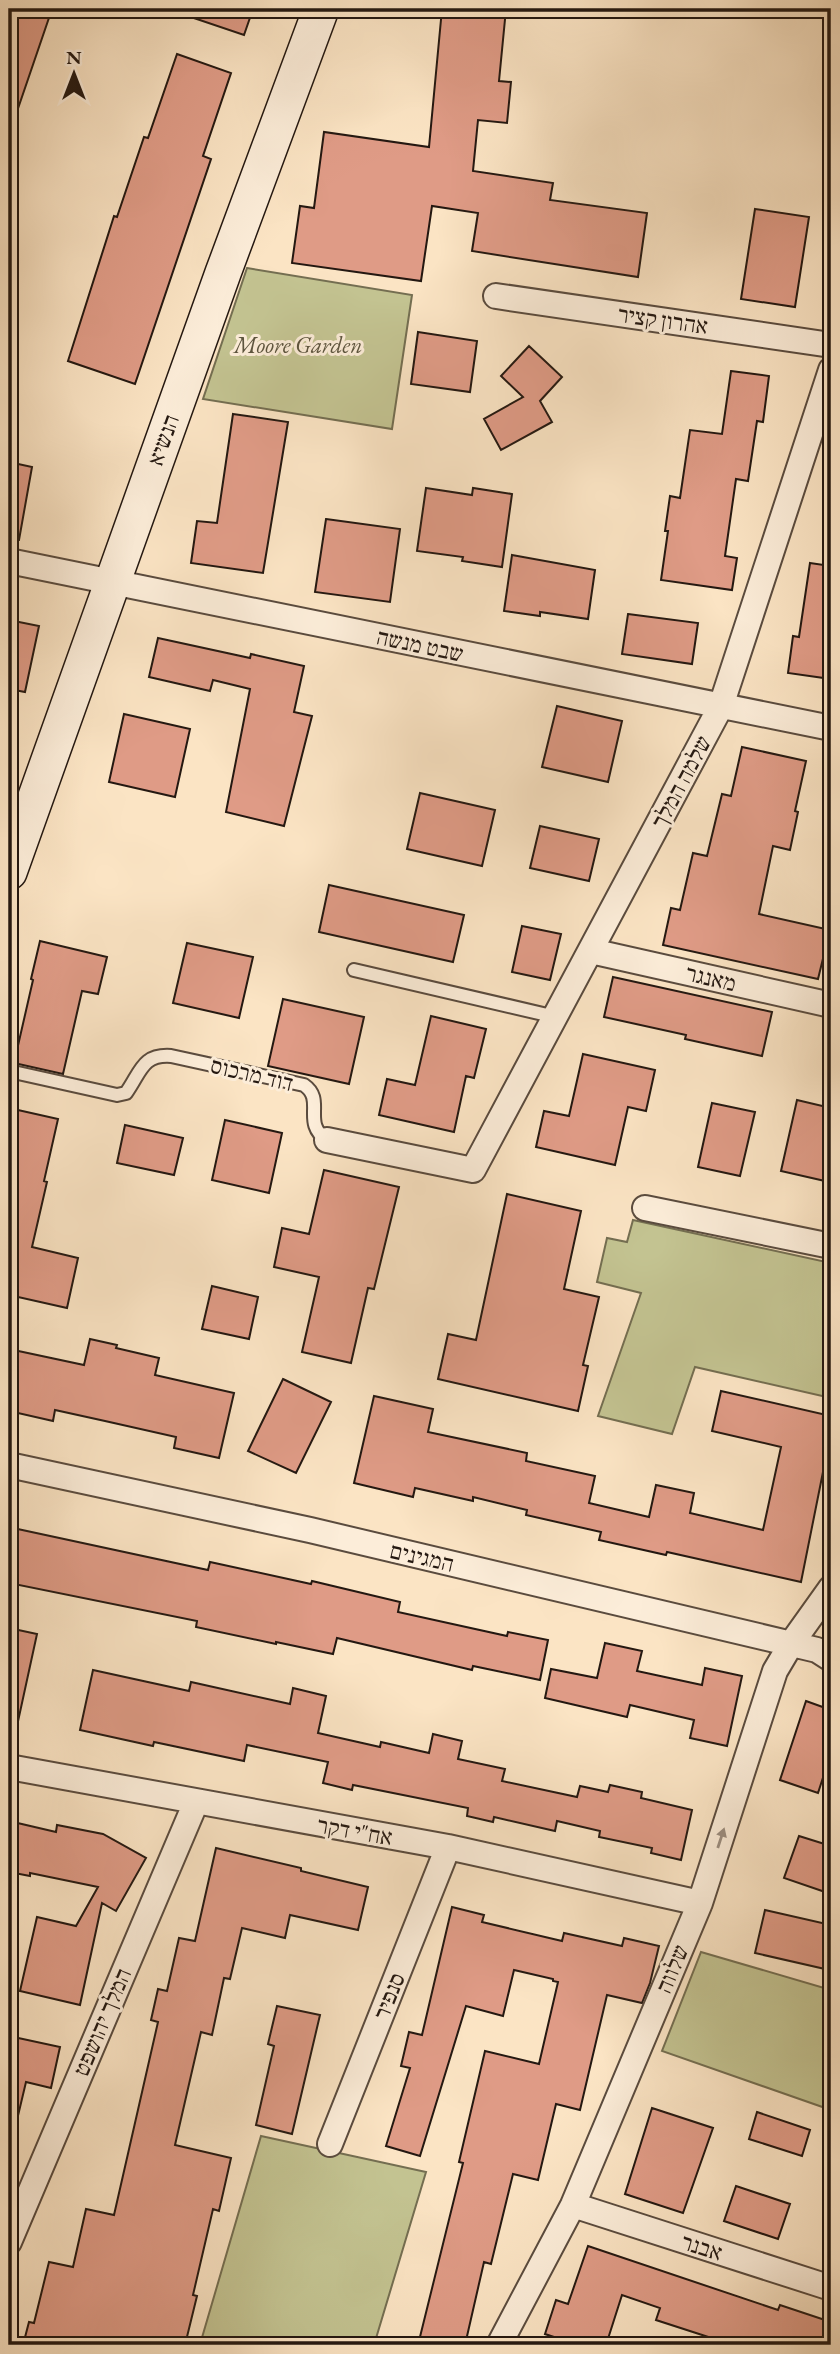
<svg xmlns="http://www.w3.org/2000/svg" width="840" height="2354" viewBox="0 0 840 2354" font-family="'EB Garamond','Frank Ruhl Libre',serif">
<rect width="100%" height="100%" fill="#fbe4c4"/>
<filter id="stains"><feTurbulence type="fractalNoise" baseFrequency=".00286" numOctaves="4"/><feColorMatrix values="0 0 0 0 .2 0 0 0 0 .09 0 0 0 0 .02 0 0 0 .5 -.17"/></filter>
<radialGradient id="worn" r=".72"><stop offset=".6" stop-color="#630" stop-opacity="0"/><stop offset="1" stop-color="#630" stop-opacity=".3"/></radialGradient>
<!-- green -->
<path fill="#c3c391" stroke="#746e51" stroke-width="2" d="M247,268L412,295L392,429L203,399Z
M633,1220L831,1263V1398L695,1367L672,1434L598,1416L641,1293L597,1282L607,1238L627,1242Z
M701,1952L831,1990V2110L662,2051Z
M261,2136L426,2172L374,2345H218L201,2341Z"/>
<!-- building -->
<path fill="#df9b86" stroke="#241811" stroke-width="2" d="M9,9H52L12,126H9Z
M176,9H253L244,35L176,12Z
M442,9H506L499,81L511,82L507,123L478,120L473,171L553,183L550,200L647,213L638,277L472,251L478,213L432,206L421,281L292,263L300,206L314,208L324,132L429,147Z
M177,54L231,73L203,156L211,159L135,384L68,361L114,216L117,217L144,137L148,138Z
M755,209L809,217L795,307L741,299Z
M418,332L477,341L470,392L411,384Z
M529,346L562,377L540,401L552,422L501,450L484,419L523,397L501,376Z
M731,371L769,376L763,422L757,421L748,481L736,479L725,556L737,558L732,590L661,580L668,531H665L670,496L680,498L690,430L722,434Z
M233,414L288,422L263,573L191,563L197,521L217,523Z
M9,462L32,467L19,540L9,539Z
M426,488L472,495L473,488L512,494L502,567L462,561L463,557L417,551Z
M326,519L400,529L390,602L315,592Z
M512,555L595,570L588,619L540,612V616L504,611Z
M810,563L831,566V679L788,673L793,636L799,637Z
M628,614L698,623L692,664L622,654Z
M9,620L39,626L25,692L9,689Z
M158,638L250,658L251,654L304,666L294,712L312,716L284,826L226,812L250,689L213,680L210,691L149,677Z
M557,706L622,721L608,782L542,767Z
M124,714L190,729L175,797L109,782Z
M742,747L806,761L795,811L798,812L790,850L773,846L759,914L830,930L818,979L663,945L671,908L680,910L693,853L707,856L722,794L731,796Z
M420,793L495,810L482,866L407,849Z
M540,826L599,839L589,881L530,868Z
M329,885L464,915L453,962L319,932Z
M522,926L561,934L550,980L512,972Z
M40,941L107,957L98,994L82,991L63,1074L14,1063L33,980L31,979Z
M187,943L253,957L239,1018L173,1003Z
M613,977L772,1012L762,1056L685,1039L686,1035L604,1017Z
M283,999L364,1017L349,1084L268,1066Z
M431,1016L486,1029L474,1078L466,1076L454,1132L379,1115L387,1079L415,1085Z
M583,1054L655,1070L646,1111L628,1107L615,1165L536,1147L544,1111L569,1116Z
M797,1100L831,1108V1153L825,1181L781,1171Z
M712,1103L755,1112L740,1176L698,1167Z
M9,1108L58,1119L44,1181L47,1182L32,1247L78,1258L67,1308L9,1295Z
M225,1120L282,1133L269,1193L212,1180Z
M125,1125L183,1138L174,1175L117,1163Z
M324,1170L399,1187L374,1289L368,1288L351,1363L302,1352L319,1277L274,1267L282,1228L309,1234Z
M507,1194L581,1211L564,1289L599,1297L583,1365L588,1366L578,1411L438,1379L448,1334L476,1340Z
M212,1286L258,1297L249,1339L202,1329Z
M90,1339L117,1345L116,1348L159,1358L155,1375L234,1393L219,1458L174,1448L176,1437L105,1421L55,1410L53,1421L9,1411V1349L84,1365Z
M283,1379L331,1402L296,1473L248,1451Z
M721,1391L831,1416V1458L826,1457L801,1582L667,1552L666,1555L599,1540L601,1532L526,1515L527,1510L473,1497V1501L415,1488L413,1497L354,1483L374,1396L433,1409L428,1432L527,1453L526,1461L595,1476L589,1503L649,1517L656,1485L694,1493L690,1513L763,1530L781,1447L712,1431Z
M13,1528L208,1570L210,1562L311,1584L312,1581L400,1602L398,1612L507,1636L508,1632L548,1640L540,1680L473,1666L472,1670L337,1638L333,1654L276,1642V1644L196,1627L197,1621L9,1583V1549Z
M9,1628L37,1634L17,1726L9,1725Z
M605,1643L642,1651L637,1671L702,1685L705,1668L742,1676L727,1746L690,1738L694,1720L630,1705L627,1717L545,1698L551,1669L597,1678Z
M93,1670L189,1691L191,1682L290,1704L293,1688L326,1696L318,1733L380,1747L381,1742L429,1753L433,1734L462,1741L458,1759L505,1769L502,1781L577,1797L580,1786L608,1792L610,1785L642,1792L641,1798L692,1810L681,1860L651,1853L652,1848L599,1837L600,1831L557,1821L555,1831L494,1817L493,1822L467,1816L468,1808L353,1785L352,1790L323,1783L328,1762L247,1745L244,1761L154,1742L153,1746L80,1730Z
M806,1701L831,1710V1753L818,1793L780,1780Z
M9,1821L56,1832L57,1825L103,1834L146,1858L116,1911L102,1903L80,2005L20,1991L37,1917L76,1926L98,1887L30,1873V1876L9,1872Z
M799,1836L831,1846V1894L784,1878Z
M216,1848L301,1868V1871L368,1887L358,1930L290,1915L285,1938L242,1928L230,1979L224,1978L212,2035L201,2032L175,2145L231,2158L219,2211L213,2209L193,2295L197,2296L185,2345H23L29,2322L34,2323L49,2262L73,2267L86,2209L114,2215L158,2022L151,2020L158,1989L167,1991L179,1938L195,1941Z
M452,1907L484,1915L482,1922L562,1941L564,1933L622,1946L624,1938L659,1946L650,1983L642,2003L607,1995L580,2110L556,2104L538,2180L513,2174L491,2264L484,2262L465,2345H418L463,2163L459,2162L485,2051L539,2064L558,1982L553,1981V1979L514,1970L503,2016L466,2006L420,2156L386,2146L410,2068L401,2066L409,2032L422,2035Z
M765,1910L831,1925V1942L825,1969L755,1953Z
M277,2006L320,2015L292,2134L256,2125L274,2046L268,2044Z
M9,2036L60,2047L51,2088L26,2082L17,2120L9,2119Z
M652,2108L713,2128L683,2213L625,2194Z
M757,2112L810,2130L802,2156L749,2139Z
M736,2186L790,2204L778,2239L724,2221Z
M588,2246L778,2310L780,2305L831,2322V2345H733L656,2320L660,2308L622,2295L606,2345H578L545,2334L556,2300L568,2304Z"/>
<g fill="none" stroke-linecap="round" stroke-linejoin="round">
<defs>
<path id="lane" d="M354,970L556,1017
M9,1071L117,1095L126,1093C141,1072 142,1054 171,1056L304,1085C326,1100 301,1123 327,1140"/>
<path id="street" d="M496,296L831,345
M9,561L831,728
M591,951L831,1005
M327,1140L473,1170L721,706L831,370
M645,1208L831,1246
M9,1465L310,1530L817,1650L831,1659
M9,1767L448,1847L700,1903
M330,2144L448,1847
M573,2205L831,2288
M9,2242L196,1802
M499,2345L573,2205L700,1903L775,1671L791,1644L831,1588"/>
<path id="secondary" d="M9,872L223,273L321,9"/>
</defs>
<!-- lane casing -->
<use href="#lane" stroke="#5a4b3e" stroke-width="16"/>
<!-- street casing -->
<use href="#street" stroke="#5a4b3e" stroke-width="28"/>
<!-- secondary casing -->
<use href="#secondary" stroke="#241811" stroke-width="38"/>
<!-- lane -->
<use href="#lane" stroke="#fcedd9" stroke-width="12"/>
<!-- street -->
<use href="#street" stroke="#fcedd9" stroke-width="24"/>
<!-- secondary -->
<use href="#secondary" stroke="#fcedd9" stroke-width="35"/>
</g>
<!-- one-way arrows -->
<defs><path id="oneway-solid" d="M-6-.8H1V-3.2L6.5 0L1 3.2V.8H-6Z" transform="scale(1.75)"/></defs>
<use fill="#9b8d7f" href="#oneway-solid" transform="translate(721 1838) rotate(-72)"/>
<g text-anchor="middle" stroke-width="6" stroke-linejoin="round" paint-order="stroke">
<!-- street labels -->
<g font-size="23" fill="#241811" stroke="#fcedd9">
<text transform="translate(663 320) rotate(8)" y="8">אהרון קציר</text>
<text transform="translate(163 440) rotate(-70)" y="8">הנשיא</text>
<text transform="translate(420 645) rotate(12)" y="8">שבט מנשה</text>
<text transform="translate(681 782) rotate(-62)" y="8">שלמה המלך</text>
<text transform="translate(711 978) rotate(13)" y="8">מאנגר</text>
<text transform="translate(252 1074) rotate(13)" y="8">דוד מרכוס</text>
<text transform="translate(422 1557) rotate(13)" y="8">המגינים</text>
<text transform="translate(355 1831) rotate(10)" y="8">אח"י דקר</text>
<text transform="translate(672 1969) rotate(-67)" y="8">שלווה</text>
<text transform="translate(389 1996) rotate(-68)" y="8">סנפיר</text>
<text transform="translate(102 2022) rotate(-67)" y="8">המלך יהושפט</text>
<text transform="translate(702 2247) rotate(18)" y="8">אבנר</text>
</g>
<!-- park labels -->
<g font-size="23" font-style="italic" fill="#5c543e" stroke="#fcedd9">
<text x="298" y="353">Moore Garden</text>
</g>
</g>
<!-- margin -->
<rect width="840" height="2354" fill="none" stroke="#fbe4c4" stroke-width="35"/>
<rect x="10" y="10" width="819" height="2333" fill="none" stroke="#241811" stroke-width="3.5"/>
<rect x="18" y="18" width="805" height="2319" fill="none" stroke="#241811" stroke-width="2"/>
<!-- north arrow -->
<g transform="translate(74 74)" stroke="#fcedd9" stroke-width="5" paint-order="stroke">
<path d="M0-5L12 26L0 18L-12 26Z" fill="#241811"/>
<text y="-10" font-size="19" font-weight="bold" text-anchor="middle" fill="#241811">N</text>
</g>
<rect width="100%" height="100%" filter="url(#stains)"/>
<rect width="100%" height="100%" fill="url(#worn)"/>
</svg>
